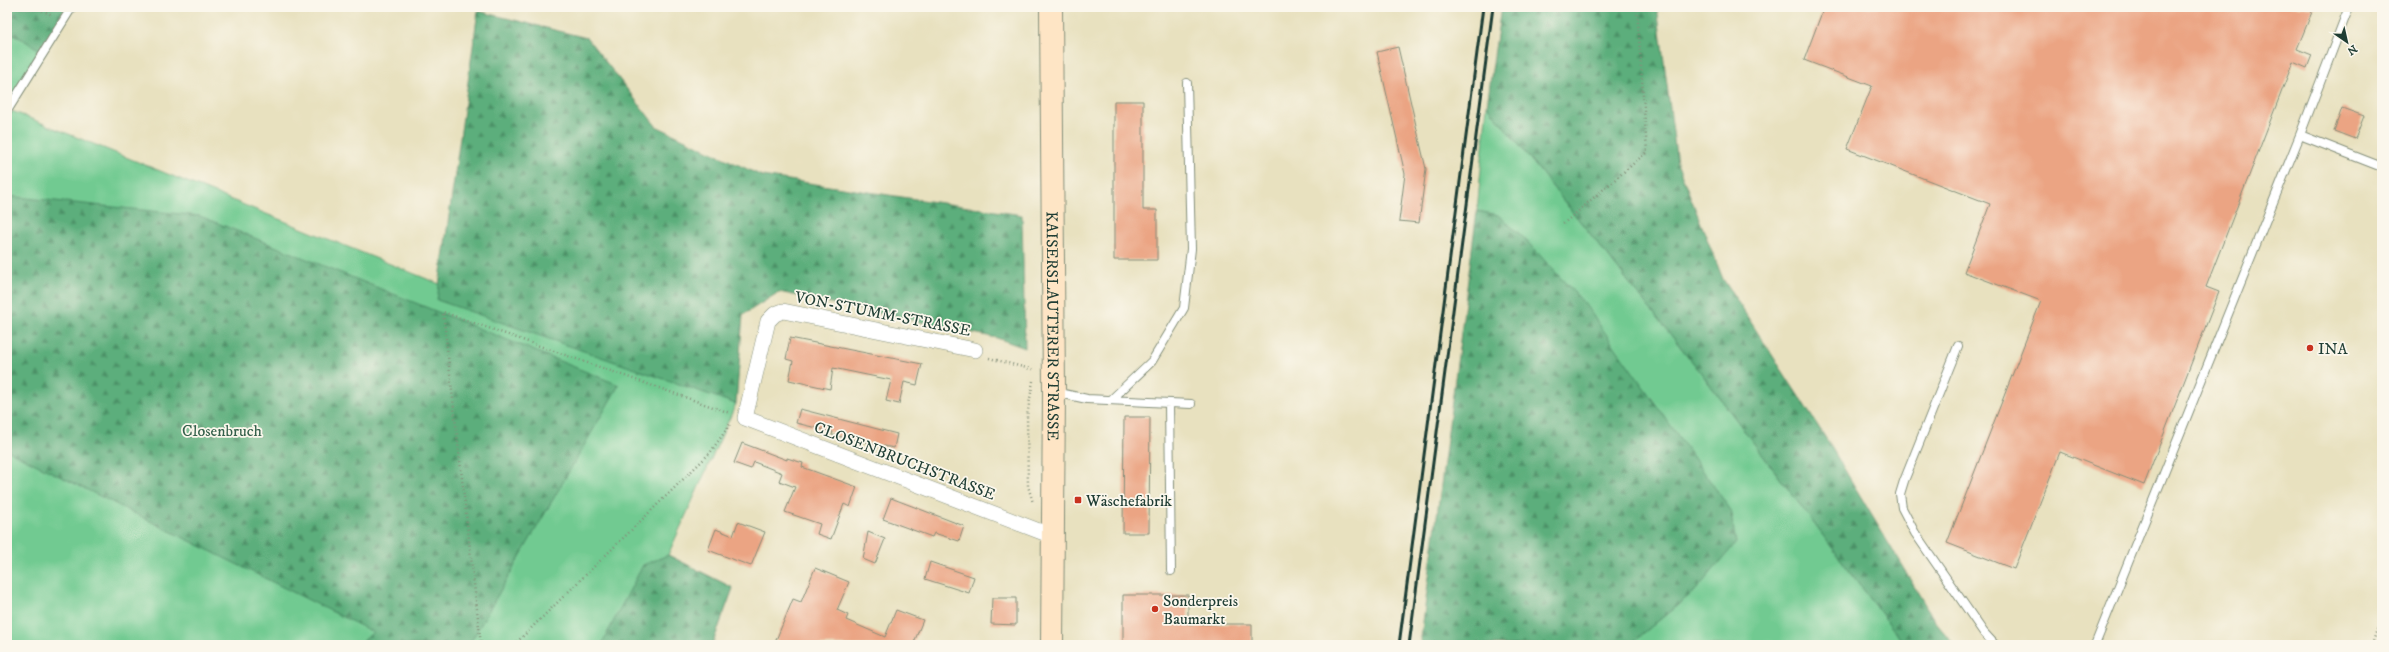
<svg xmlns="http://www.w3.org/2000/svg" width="2389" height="652" viewBox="0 0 2389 652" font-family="'IM FELL DW Pica',serif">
<defs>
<pattern id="forest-firs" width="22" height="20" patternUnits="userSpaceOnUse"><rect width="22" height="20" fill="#5cae7b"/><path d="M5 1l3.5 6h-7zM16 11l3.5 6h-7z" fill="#4b8f66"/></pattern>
</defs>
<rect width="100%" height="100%" fill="#fbf7ec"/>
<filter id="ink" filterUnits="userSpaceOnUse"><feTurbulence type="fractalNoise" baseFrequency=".025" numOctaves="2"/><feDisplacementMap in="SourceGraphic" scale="8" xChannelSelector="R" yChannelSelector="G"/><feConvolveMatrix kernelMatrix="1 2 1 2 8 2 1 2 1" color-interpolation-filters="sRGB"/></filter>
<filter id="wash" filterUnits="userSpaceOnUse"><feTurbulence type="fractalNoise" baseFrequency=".012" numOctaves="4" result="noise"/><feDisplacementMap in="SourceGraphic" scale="16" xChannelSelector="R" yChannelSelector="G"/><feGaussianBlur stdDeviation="0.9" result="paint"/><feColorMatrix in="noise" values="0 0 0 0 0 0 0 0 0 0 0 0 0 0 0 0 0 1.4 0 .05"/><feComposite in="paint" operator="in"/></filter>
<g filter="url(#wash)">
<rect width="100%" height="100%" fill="#e8e1bf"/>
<!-- green -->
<path fill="#71ca91" stroke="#488462" d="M7,7L53,26L7,107Z
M1487,105L1699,370L1905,645H1629L1697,589L1498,215L1477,211Z
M7,109L736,404L668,555L733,588L712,645H7Z"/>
<!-- forest -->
<path fill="url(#forest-firs)" stroke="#3e7658" d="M7,7H66L40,50L7,30Z
M1501,7H1657L1677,163L1723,279L1827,440L1936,623L1955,645H1905L1699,370L1487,105Z
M478,11L587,38L656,126L762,176L1022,215L1025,348L997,338L779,292L743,315L736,404L437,300Z
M7,196L200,216L619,385L469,645H359L373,632L7,450Z
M1477,211L1498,215L1522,236L1584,303L1730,509L1736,543L1697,589L1629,645H1420Z
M668,555L733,588L712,645H601L643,565Z"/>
<g id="blocks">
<!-- building -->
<path fill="#eba483" d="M1824,7H2314L2297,49L2312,55L2307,68L2293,62L2206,287L2219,292L2144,485L2060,452L2014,569L1947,543L2041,301L1964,272L1990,204L1847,149L1872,86L1804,60Z
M1398,47L1426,169L1419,223L1399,221L1405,174L1377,52Z
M1114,101H1143V210H1157V260H1114Z
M2342,108L2364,116L2355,139L2334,131Z
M790,338L922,364L917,385L904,382L899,404L886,401L891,380L833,368L830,389L789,380L793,361L786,359Z
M800,409L897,434L894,448L832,435L833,432L796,423Z
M1124,417H1150L1149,533H1123Z
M742,443L787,460V458L803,463L802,467L857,487L850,507L844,504L831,539L817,534L820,524L785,512L795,487L779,481L782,473L754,462L751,469L734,463Z
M891,498L964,526L959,541L934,533L932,537L883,519Z
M738,522L765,532L751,566L708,550L716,529L733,536Z
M868,532L885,539L875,564L863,559Z
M930,562L974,577L969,593L925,579Z
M815,568L849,582L837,610L848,615L846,620L885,637L896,610L923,620L913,645H774L793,599L801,602Z
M1123,595H1188V624H1252V645H1123Z
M992,598H1016V625L991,624Z"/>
</g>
</g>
<g filter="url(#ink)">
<use href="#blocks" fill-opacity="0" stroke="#848f7a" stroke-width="1"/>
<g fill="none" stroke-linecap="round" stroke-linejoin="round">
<defs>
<path id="lane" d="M7,111L72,7
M2300,135L2382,167
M1958,346L1904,481L1900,494L1902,508L1915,533L1984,633L1995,645
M1055,392L1087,399L1191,404
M1112,399L1152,361L1184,308L1191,249L1187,83
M1169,403L1171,571
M2095,645L2300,135L2349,7"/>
<path id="street" d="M975,350L783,311L775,314L768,321L745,418L1052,536"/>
<g id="secondary">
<path id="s1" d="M1051,7L1054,392L1052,645"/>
</g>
</defs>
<!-- lane casing -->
<use href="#lane" stroke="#848f7a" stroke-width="10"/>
<!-- street casing -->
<use href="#street" stroke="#848f7a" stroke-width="16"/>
<!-- secondary casing -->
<use href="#secondary" stroke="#848f7a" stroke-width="24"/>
<!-- path -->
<path stroke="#848f7a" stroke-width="2.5" stroke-dasharray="1 3" stroke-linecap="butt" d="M35,7L52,15
M1563,224L1647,152L1637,7
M989,358L1034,370
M1033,381L1027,416L1028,486L1033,503
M481,645L443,312L730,413
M514,645L710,453L730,424
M2372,645L2382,614"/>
<!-- lane -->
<use href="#lane" stroke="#fff" stroke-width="8"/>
<!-- street -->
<use href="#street" stroke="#fff" stroke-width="15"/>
<!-- secondary -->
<use href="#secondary" stroke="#fee5c5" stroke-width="22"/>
<!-- rail -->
<path stroke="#1f3d34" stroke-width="3" d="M1399,645L1483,7
M1409,645L1493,7"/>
</g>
</g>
<!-- markers -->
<g fill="#c8321e" stroke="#fbf7ec" stroke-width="1.5">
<circle cx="2310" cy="348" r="4"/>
<rect x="1074" y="496" width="8" height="8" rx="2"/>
<circle cx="1155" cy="609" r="4"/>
</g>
<g text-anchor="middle" stroke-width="3.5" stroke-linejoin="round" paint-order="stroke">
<!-- street labels -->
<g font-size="16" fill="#1f3d34" stroke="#fbf7ec">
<text transform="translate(883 313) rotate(11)" y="6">VON-STUMM-STRASSE</text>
<text dy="6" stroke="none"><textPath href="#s1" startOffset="319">KAISERSLAUTERER STRASSE</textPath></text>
<text transform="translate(905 460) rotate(21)" y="6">CLOSENBRUCHSTRASSE</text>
</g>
<!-- poi labels -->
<g font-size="16" fill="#1f3d34" stroke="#fbf7ec" text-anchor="start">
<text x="2318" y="354">INA</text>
<text x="1086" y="506">Wäschefabrik</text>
<text x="1163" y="606">Sonderpreis<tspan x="1163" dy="18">Baumarkt</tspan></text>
</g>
<!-- park labels -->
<g font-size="16" fill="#34604b" stroke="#fbf7ec">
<text x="222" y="436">Closenbruch</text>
</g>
</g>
<!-- margin -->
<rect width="2389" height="652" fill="none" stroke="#fbf7ec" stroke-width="24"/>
<!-- north arrow -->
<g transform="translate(2347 42) rotate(146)" stroke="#fbf7ec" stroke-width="3" paint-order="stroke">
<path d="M0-3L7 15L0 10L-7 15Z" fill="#1f3d34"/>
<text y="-6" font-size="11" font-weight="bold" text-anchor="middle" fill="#1f3d34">N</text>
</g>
</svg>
